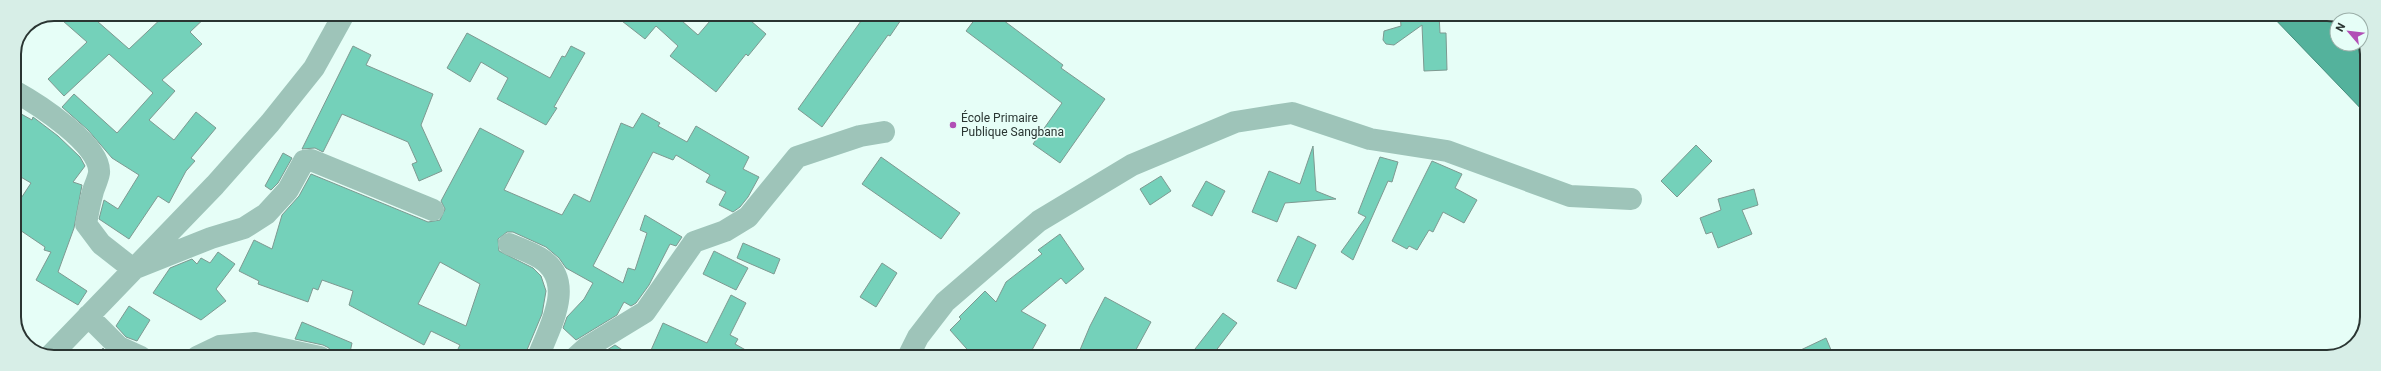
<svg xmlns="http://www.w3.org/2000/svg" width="2381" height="371" viewBox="0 0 2381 371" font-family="Roboto,sans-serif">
<rect width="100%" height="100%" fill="#e6fef7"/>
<!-- water -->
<path fill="#54b29c" stroke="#478c7c" d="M2270,14H2333L2344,20H2337V44H2361V37L2367,49V115Z"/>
<!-- building -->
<path fill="#74d1ba" stroke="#7e9991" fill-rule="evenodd" d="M55,14H89L129,49L166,14H209L190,32L202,44L162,80L175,91L149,120L174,140L196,112L216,128L191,158L195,161L186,171L169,203L158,196L129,239L99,219L104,200L118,209L139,175L112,158L88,130L62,107L74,94L117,133L153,93L109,54L64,96L48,79L87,42Z
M613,14H674L698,35L716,14H743L766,34L748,56L746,54L716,92L670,56L678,46L656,26L645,39Z
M866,14H905L890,36L888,35L822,127L798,109Z
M979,14H995L1063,65L1061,68L1105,99L1060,163L1033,144L1062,103L966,31Z
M1400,14H1439L1440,33H1446L1447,70L1424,71L1422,25L1394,45L1386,44L1383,40L1384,31L1401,26Z
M467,33L550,78L562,56L565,57L571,46L585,53L554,107L557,108L546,125L497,99L508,78L481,62L470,82L447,68Z
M353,46L371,55L366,65L433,94L421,125L442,171L419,181L412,164L417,162L408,142L342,114L323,152L315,148L302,149Z
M14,110L32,120L33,117L58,136L80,157L85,166L73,182L82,185L74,228L58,272L87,291L78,305L36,280L51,252L44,250L45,247L14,226V209L31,183L14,173Z
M642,113L660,123L658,126L687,142L696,126L749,157L743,169L759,177L748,197L740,207L733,212L719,205L726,192L706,182L710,175L676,155L673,160L653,152L593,266L623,283L628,268L635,270L647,233L640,230L645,215L682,237L676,246L670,244L649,285L636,303L631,306L624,302L617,315L576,340L563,328L567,317L584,299L593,283L566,268L559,258L546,247L513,232H507L498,239L499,251L533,268L541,276L546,291L542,314L524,357H454L460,345L431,331L424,345L349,305L353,291L322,280L318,290L313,288L308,302L258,284L259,281L239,271L254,240L272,249L282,215L299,196L311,174L428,222L440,220L445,209L441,201L480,128L524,151L504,190L562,215L574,194L590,202L621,123L633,128ZM440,262L480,284L466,326L418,304Z
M1696,145L1712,161L1677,197L1661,181Z
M1313,146L1316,191L1336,199L1285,203L1277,222L1252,212L1269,171L1300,184Z
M283,153L292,158L278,183L271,190L265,186Z
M881,157L960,213L941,239L862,184Z
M1380,157L1398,162L1392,182L1388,181L1353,260L1341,252L1366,217L1358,213Z
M1432,161L1462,174L1455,188L1477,200L1464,223L1443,212L1433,232L1429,230L1417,250L1409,246L1407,249L1392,241Z
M1161,176L1171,191L1150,205L1140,189Z
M1206,181L1225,191L1212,216L1192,206Z
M1754,189L1758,205L1742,210L1752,234L1718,248L1712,232L1706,234L1700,218L1721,210L1718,199Z
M1060,234L1084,269L1066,284L1061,278L1021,311L1046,325L1028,357H974L950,330L961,319L959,317L985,291L996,302L1006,282L1042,254L1038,250Z
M1298,236L1316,245L1296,289L1277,281Z
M743,243L780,259L774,274L737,258Z
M714,251L748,268L736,290L703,274Z
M218,252L235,264L216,289L226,301L201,320L153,293L170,268L192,259L197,264L201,258L210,263Z
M882,263L897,273L876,307L860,297Z
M731,295L746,303L730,335L738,339L735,344L758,357H648L663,323L707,343Z
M1105,297L1151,322L1132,357H1077L1090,326Z
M129,306L150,320L137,341L126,337L116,326Z
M1223,313L1237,323L1211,357H1205L1195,349Z
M302,322L352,343L349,357H332L329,348L323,345L295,339Z
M1826,338L1834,357H1786Z
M615,345L633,357H596Z
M103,348L110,356V357H97Z"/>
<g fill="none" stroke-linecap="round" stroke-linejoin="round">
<!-- street -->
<path stroke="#9ec4b9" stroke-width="22" d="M14,91C36,103 102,145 99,173C98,179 95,185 93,191C90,202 88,212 86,224L101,244L133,269L211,238L244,228L266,214L288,190L304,161L311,160L433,210
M509,244C519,248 530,252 540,258C577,281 550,326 538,357
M88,316L119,347L141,357
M49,357L215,185L270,123L314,68L344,14
M197,357L220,346L255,343L320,357
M576,357L586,348L645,312L694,242L725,231L748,217L797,157L860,136L884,132
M908,357L918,337L945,302L1039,221L1132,165L1235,122L1292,113L1370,139L1447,151L1570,196L1631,199"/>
</g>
<!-- markers -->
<circle fill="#b14fb6" stroke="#e6fef7" stroke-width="1.5" cx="953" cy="125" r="4"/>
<g text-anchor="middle" stroke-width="3.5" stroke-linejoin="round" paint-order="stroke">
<!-- poi labels -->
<g font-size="12" fill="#2a3532" stroke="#e6fef7" text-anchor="start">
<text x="961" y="122">École Primaire<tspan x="961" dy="14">Publique Sangbana</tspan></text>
</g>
</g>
<!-- crop -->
<path d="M0 0H2381V371H0ZM54 21H2327A33 33 0 0 1 2360 54V317A33 33 0 0 1 2327 350H54A33 33 0 0 1 21 317V54A33 33 0 0 1 54 21Z" fill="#d7eee7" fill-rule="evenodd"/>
<path fill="none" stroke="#2a3532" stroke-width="2" d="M54 21H2327A33 33 0 0 1 2360 54V317A33 33 0 0 1 2327 350H54A33 33 0 0 1 21 317V54A33 33 0 0 1 54 21Z"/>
<!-- north arrow -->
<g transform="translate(2349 32) rotate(298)"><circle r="19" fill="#e6fef7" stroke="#9baea8"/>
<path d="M0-3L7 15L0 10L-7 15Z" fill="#b14fb6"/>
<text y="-6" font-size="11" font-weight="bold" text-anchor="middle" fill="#2a3532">N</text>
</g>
</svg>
